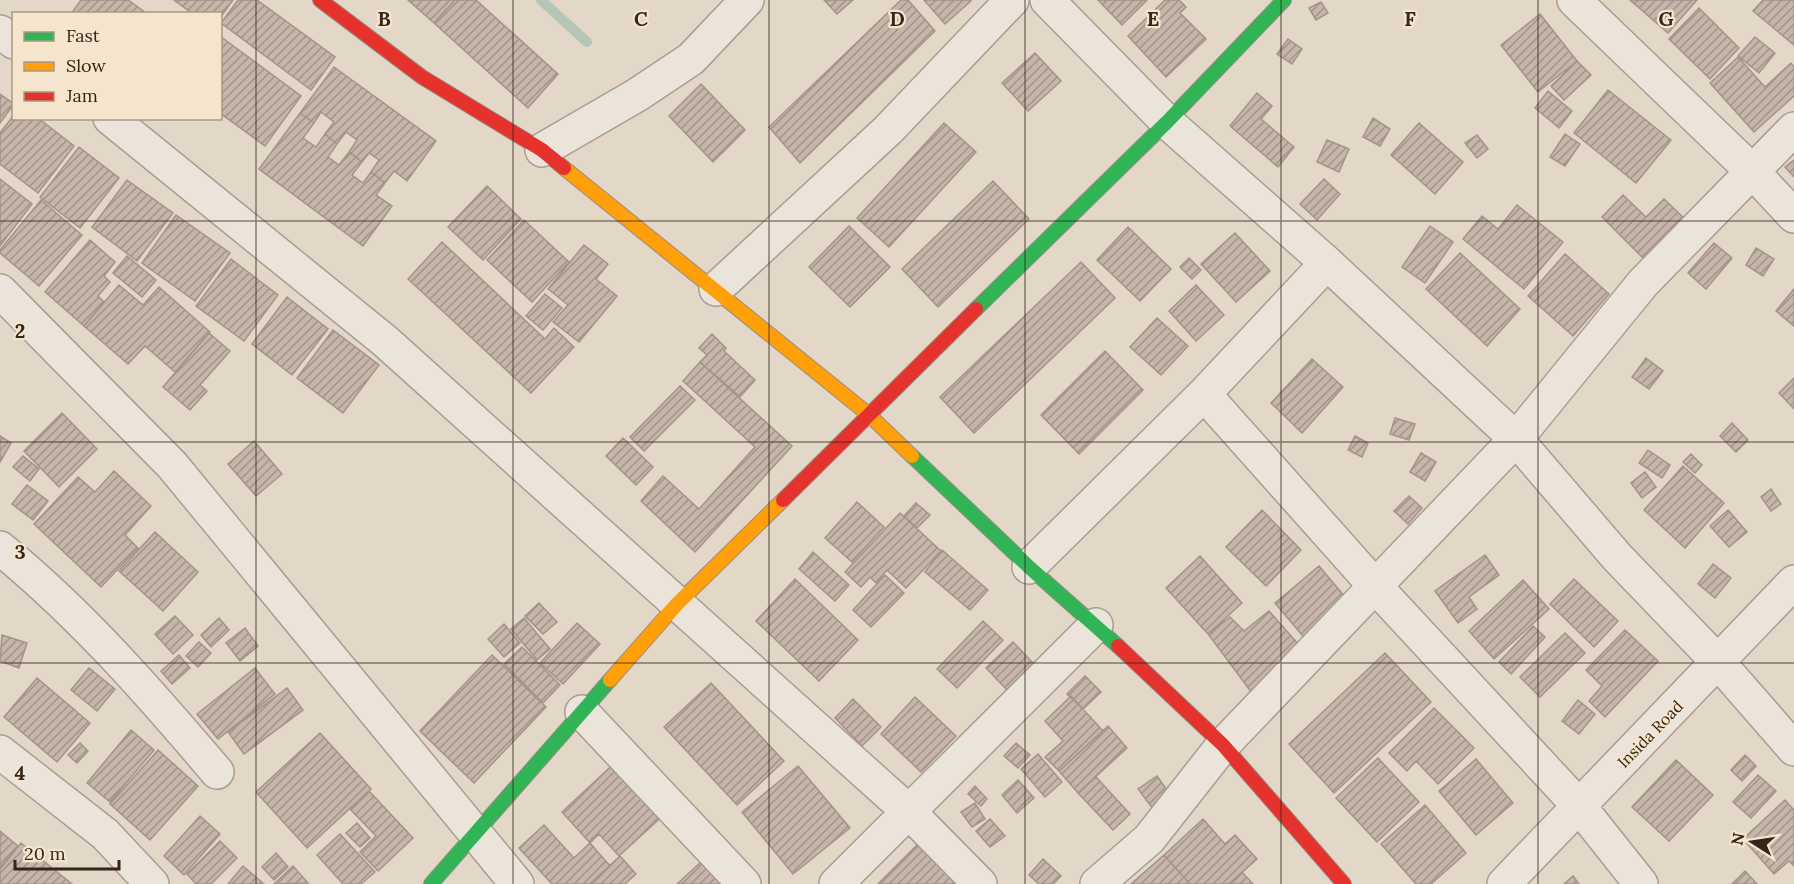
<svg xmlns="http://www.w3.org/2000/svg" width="1794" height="884" viewBox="0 0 1794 884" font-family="Lora,serif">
<defs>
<pattern id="building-hatch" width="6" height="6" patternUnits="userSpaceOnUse" patternTransform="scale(1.5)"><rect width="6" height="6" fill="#c6b5a9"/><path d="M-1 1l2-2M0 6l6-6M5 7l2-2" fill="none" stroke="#a29389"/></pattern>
</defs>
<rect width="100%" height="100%" fill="#e3d8c8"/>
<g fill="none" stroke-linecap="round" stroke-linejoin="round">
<!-- stream -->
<path stroke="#b5c6b9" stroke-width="10" d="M541,0L587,42"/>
</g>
<!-- building -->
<path fill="url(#building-hatch)" stroke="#a39388" stroke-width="1.5" d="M81,0H128L146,13L71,14Z
M174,0H233L220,18V14H193Z
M238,0H257L335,57L311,90L221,23Z
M408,0H455L434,23Z
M455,0H476L558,74L528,108L434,23Z
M824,0H853L837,14Z
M901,0H908L935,31L800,163L769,127Z
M924,0H971V1L945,24Z
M1098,0H1147L1122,25Z
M1165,0H1179L1186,7L1180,13L1206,39L1166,77L1128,36Z
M1630,0H1697L1668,33Z
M1763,0H1794V45L1753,11Z
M1321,2L1328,13L1316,20L1309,8Z
M1699,8L1739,48L1710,79L1669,39Z
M1540,14L1577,61L1538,92L1501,45Z
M220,36L301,96L265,146L220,113Z
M1755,37L1775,53L1759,73L1738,56Z
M1288,39L1302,49L1292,64L1277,54Z
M1035,53L1061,81L1028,111L1002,83Z
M1738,57L1765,87L1791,63L1794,67V96L1754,132L1710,83Z
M1577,61L1591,75L1564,100L1551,86Z
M334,67L436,141L407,181L394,171L385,183L371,172L379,160L369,153L362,162L349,152L357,140L346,132L337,144L325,134L334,122L321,112L314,123L300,113Z
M701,84L745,130L713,162L669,116Z
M1608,90L1671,140L1636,183L1574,133Z
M1548,91L1572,111L1559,128L1535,108Z
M1257,93L1272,106L1261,119L1294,147L1278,167L1230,126Z
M0,94L14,104L0,123Z
M300,113L314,123L303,138L316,147L325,134L337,144L328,157L339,165L349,152L362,162L352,175L363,183L371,172L385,183L376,195L392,206L363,246L259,169Z
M14,115V118H38L74,146L38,193L0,164V133Z
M1373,118L1390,129L1380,146L1363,137Z
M944,123L976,152L889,247L857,218Z
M1419,123L1463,162L1435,194L1391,155Z
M1565,134L1580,144L1565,166L1550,157Z
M1477,135L1488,149L1477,158L1465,143Z
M1327,140L1349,149L1339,172L1317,162Z
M79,147L119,178L80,228L40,197Z
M1794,160V177L1785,167Z
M0,179L32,204L0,246Z
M1324,179L1340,194L1317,220L1300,204Z
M127,180L173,213L137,261L92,227Z
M993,181L1029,219L938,307L902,269Z
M487,186L521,219L483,260L448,227Z
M1623,195L1646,217L1664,199L1685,219L1645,260L1602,217Z
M41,200L82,235L39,286L0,253V250Z
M1517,205L1563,242L1524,289L1463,239L1482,216L1498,229Z
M176,215L230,253L195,301L142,263Z
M524,220L569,262L532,302L487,260Z
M849,226L890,267L850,307L809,267Z
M1430,226L1453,242L1425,283L1402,267Z
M1128,227L1171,269L1140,301L1097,260Z
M1235,233L1270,271L1236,302L1201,264Z
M90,240L115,262L104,276L110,282L98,296L104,302L84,326L45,292Z
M442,242L545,339L554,328L574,347L531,393L408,279Z
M1714,243L1732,258L1706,289L1688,273Z
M584,245L608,264L596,279L617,296L579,342L553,322L568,305L548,289Z
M1756,248L1774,259L1763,276L1746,265Z
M1460,253L1520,309L1487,346L1426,289Z
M1565,254L1609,294L1573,336L1528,296Z
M127,256L156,280L142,297L113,273Z
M1189,258L1201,270L1192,279L1180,267Z
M231,259L278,295L244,341L196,306Z
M1081,262L1115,298L974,433L940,397Z
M119,285L143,305L159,287L210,332L175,372L145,346L128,364L84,326Z
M1196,285L1224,315L1196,341L1169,311Z
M1794,289V326L1776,311Z
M545,294L562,308L543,330L526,316Z
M287,297L328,329L292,375L252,344Z
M1157,318L1188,346L1161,375L1130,347Z
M333,330L379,365L343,413L297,378Z
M209,333L230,351L200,385L207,391L190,410L163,387Z
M712,334L726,348L724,351L755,380L740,397L700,362L707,355L699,348Z
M1105,351L1143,390L1079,454L1041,415Z
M1646,358L1663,371L1649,389L1632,377Z
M1312,359L1343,387L1302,433L1271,403Z
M700,362L792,446L695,552L641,501L663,476L699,509L755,447L683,381Z
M1794,378V409L1779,393Z
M680,386L695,400L644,451L630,437Z
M62,413L97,449L59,487L24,451Z
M1395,418L1415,424L1409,440L1390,434Z
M1732,423L1748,440L1736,452L1720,436Z
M0,436L11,443L0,462Z
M1355,436L1368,443L1362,457L1348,450Z
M623,438L653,467L636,485L606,456Z
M254,441L282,474L256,496L228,464Z
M1648,450L1670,465L1662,478L1639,463Z
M1421,453L1436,462L1425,481L1410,472Z
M1691,454L1702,465L1695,473L1683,462Z
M23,456L39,469L30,481L13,467Z
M1683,466L1724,503L1685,548L1644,510Z
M114,471L151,506L125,535L138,548L101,587L34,524L78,477L95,492Z
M1645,472L1656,487L1642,498L1631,483Z
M27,485L48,501L33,520L12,504Z
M1771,489L1781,504L1771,511L1761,497Z
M1409,496L1422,508L1408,524L1394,511Z
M857,502L884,527L852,562L825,538Z
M916,503L930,515L917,528L904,516Z
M1262,510L1301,550L1266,586L1226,547Z
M1728,510L1747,532L1729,547L1710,526Z
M900,513L941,551L906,588L887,570L876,583L870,577L861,587L845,572Z
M155,532L198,572L163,611L119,571Z
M942,550L988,590L970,610L925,572Z
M813,552L849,585L835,601L799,569Z
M1485,555L1499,575L1469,597L1477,609L1458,623L1435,591Z
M1200,556L1242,603L1208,634L1166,588Z
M1713,564L1731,578L1715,598L1698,584Z
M1319,566L1351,604L1307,641L1275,603Z
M885,575L904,593L871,627L853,610Z
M795,579L858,640L819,681L756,621Z
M1574,579L1618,621L1594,647L1550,604Z
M1523,580L1549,609L1494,659L1469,631Z
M539,603L557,622L543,634L525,616Z
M1269,611L1299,645L1252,693L1208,634L1230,617L1244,631Z
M175,616L193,635L173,654L155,634Z
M219,618L229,630L211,647L201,635Z
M524,618L550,649L537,660L511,629Z
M983,621L1003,640L957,688L937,669Z
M577,623L600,644L563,684L540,663Z
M504,624L520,643L504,657L488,639Z
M1533,626L1545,637L1511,674L1499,662Z
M245,628L258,646L240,661L226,643Z
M1625,630L1658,661L1605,717L1589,701L1602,686L1586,670Z
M1565,633L1585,653L1540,697L1520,677Z
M2,635L27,643L19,668L0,661Z
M199,642L211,653L198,667L186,656Z
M1013,642L1034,664L1007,690L986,668Z
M522,647L560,685L543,703L504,664Z
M1385,653L1431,702L1334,793L1289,744Z
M179,655L190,668L172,684L161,671Z
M492,655L546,707L474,783L420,731Z
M89,668L115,689L97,711L71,690Z
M255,668L275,694L218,739L197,714Z
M1085,676L1101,692L1083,709L1067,694Z
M37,678L90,723L57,762L4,717Z
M711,683L784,761L737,805L664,727Z
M287,688L303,710L244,754L228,732Z
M1071,696L1103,731L1059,771L1045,757L1063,741L1045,721Z
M915,697L956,736L921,772L881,734Z
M853,699L881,727L862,746L835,718Z
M1578,700L1595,714L1579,734L1562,721Z
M1434,708L1474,748L1438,784L1416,761L1407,771L1389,753Z
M1108,726L1127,748L1078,793L1059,771Z
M131,730L154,750L110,802L87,783Z
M320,733L371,789L307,848L256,792Z
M80,743L88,751L77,763L68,755Z
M1016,743L1030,755L1018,768L1004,756Z
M158,750L198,786L150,840L110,804Z
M1038,754L1062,782L1045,797L1021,769Z
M1745,755L1756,766L1742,781L1731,770Z
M620,758L668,811L619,856L599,834L590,843L562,812Z
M1378,758L1419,802L1377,842L1336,798Z
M1476,759L1513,803L1476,835L1439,791Z
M1676,760L1713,795L1669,841L1632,807Z
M798,766L850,828L793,874L742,812Z
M1758,775L1776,791L1751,818L1733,802Z
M1157,776L1174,800L1156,813L1138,789Z
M1096,777L1130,814L1113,830L1078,793Z
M1018,780L1034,798L1017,813L1002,795Z
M975,786L987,799L981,806L968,794Z
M369,791L413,838L378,871L360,852L376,836L350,809Z
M1785,800L1794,810V866L1789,861L1774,874L1743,839Z
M975,803L985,819L972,827L961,812Z
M1425,805L1466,853L1431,884H1416L1381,844Z
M200,816L220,834L184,875L164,856Z
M990,819L1005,836L990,847L976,831Z
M1203,819L1225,844L1235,835L1257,859L1229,884H1190L1164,855Z
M357,823L370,838L360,847L346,833Z
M544,825L574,858L590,843L610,866L590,884H552L519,848Z
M0,831L18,846L0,868Z
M340,834L375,872L361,884H343L317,855Z
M220,841L237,858L211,884H196L187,874Z
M21,843L72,884H0V869Z
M918,844L957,884H878Z
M276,853L288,867L274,880L262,867Z
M1164,855L1190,884H1131Z
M620,856L636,874L625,884H590Z
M1043,859L1061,876L1053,884H1039L1029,875Z
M702,861L724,884H677Z
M243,866L264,884H228Z
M293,866L308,883L274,884Z
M1745,871L1757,884H1732Z
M1242,872L1253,884H1229Z
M1573,876L1579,884H1564Z"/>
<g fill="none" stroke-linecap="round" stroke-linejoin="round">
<defs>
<path id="street" d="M1047,0L1167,122L1327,263L1516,439L1617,557L1719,663L1794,749
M1574,0L1753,172L1794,216
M0,32L14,42
M110,118L385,341L909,812L980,884
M542,150L637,95L691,59L747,0
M716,289L888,130L1012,0
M0,291L172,465L517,884
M1204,394L1375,586L1579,806L1641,884
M0,548C81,614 149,692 217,772
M1029,567L1204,394L1327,263
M582,712L744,884
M0,752L105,834L152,884
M836,884L1096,625
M1097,884L1149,839L1223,745L1516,439L1643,283L1794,129
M1504,884L1794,582"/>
<path id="fast" d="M976,309L1167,122L1284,0
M912,456L1029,567L1118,646
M431,884L610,680"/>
<path id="slow" d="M564,168L868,414L912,456
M610,680L677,604L783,500"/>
<path id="jam" d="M320,0L422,77L542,150L564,168
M783,500L976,309
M1118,646L1223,745L1344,884"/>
</defs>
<!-- street casing -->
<use href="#street" stroke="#a79d92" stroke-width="36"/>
<!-- fast casing -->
<use href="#fast" stroke="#978d82" stroke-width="16"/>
<!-- slow casing -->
<use href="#slow" stroke="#978d82" stroke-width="16"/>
<!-- jam casing -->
<use href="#jam" stroke="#978d82" stroke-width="16"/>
<!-- street -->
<use href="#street" stroke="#ebe4da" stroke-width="33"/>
<!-- fast -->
<use href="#fast" stroke="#30b455" stroke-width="14"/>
<!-- slow -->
<use href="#slow" stroke="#ff9f0a" stroke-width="14"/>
<!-- jam -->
<use href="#jam" stroke="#e5322d" stroke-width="14"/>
</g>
<!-- grid -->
<path fill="none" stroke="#35251b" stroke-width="1.5" stroke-opacity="0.55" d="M256,0V884M513,0V884M769,0V884M1025,0V884M1281,0V884M1538,0V884M0,221H1794M0,442H1794M0,663H1794"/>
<g text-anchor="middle" stroke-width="4.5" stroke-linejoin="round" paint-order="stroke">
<!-- street labels -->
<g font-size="16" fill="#35251b" stroke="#f6e5cd">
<text transform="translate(1650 734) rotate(-46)" y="6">Insida Road</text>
</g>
</g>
<g font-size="20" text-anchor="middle" font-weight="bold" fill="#35251b" stroke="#f6e5cd" stroke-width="4.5" stroke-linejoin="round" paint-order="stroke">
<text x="384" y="26">B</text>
<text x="641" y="26">C</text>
<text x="897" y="26">D</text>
<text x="1153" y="26">E</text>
<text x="1410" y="26">F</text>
<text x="1666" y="26">G</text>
<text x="20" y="338">2</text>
<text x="20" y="559">3</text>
<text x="20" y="780">4</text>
</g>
<!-- legend -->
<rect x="12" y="12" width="210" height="108" fill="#f6e5cd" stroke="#a99886" stroke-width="1.5"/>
<rect x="24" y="32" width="30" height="9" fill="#30b455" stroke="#a99886" stroke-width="1.5"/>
<text x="66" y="42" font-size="18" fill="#35251b">Fast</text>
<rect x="24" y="62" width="30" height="9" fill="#ff9f0a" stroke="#a99886" stroke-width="1.5"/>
<text x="66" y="72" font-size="18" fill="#35251b">Slow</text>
<rect x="24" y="92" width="30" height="9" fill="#e5322d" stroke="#a99886" stroke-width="1.5"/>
<text x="66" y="102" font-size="18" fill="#35251b">Jam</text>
<!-- north arrow -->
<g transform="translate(1752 842) rotate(282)" stroke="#f6e5cd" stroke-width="4.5" paint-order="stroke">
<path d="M0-4.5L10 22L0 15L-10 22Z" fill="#35251b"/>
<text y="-9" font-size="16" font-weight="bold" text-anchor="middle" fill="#35251b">N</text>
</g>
<!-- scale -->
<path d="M15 860v9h104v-9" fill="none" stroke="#35251b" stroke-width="3"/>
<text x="24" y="860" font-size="18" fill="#35251b" stroke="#f6e5cd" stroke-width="4.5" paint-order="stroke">20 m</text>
</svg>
